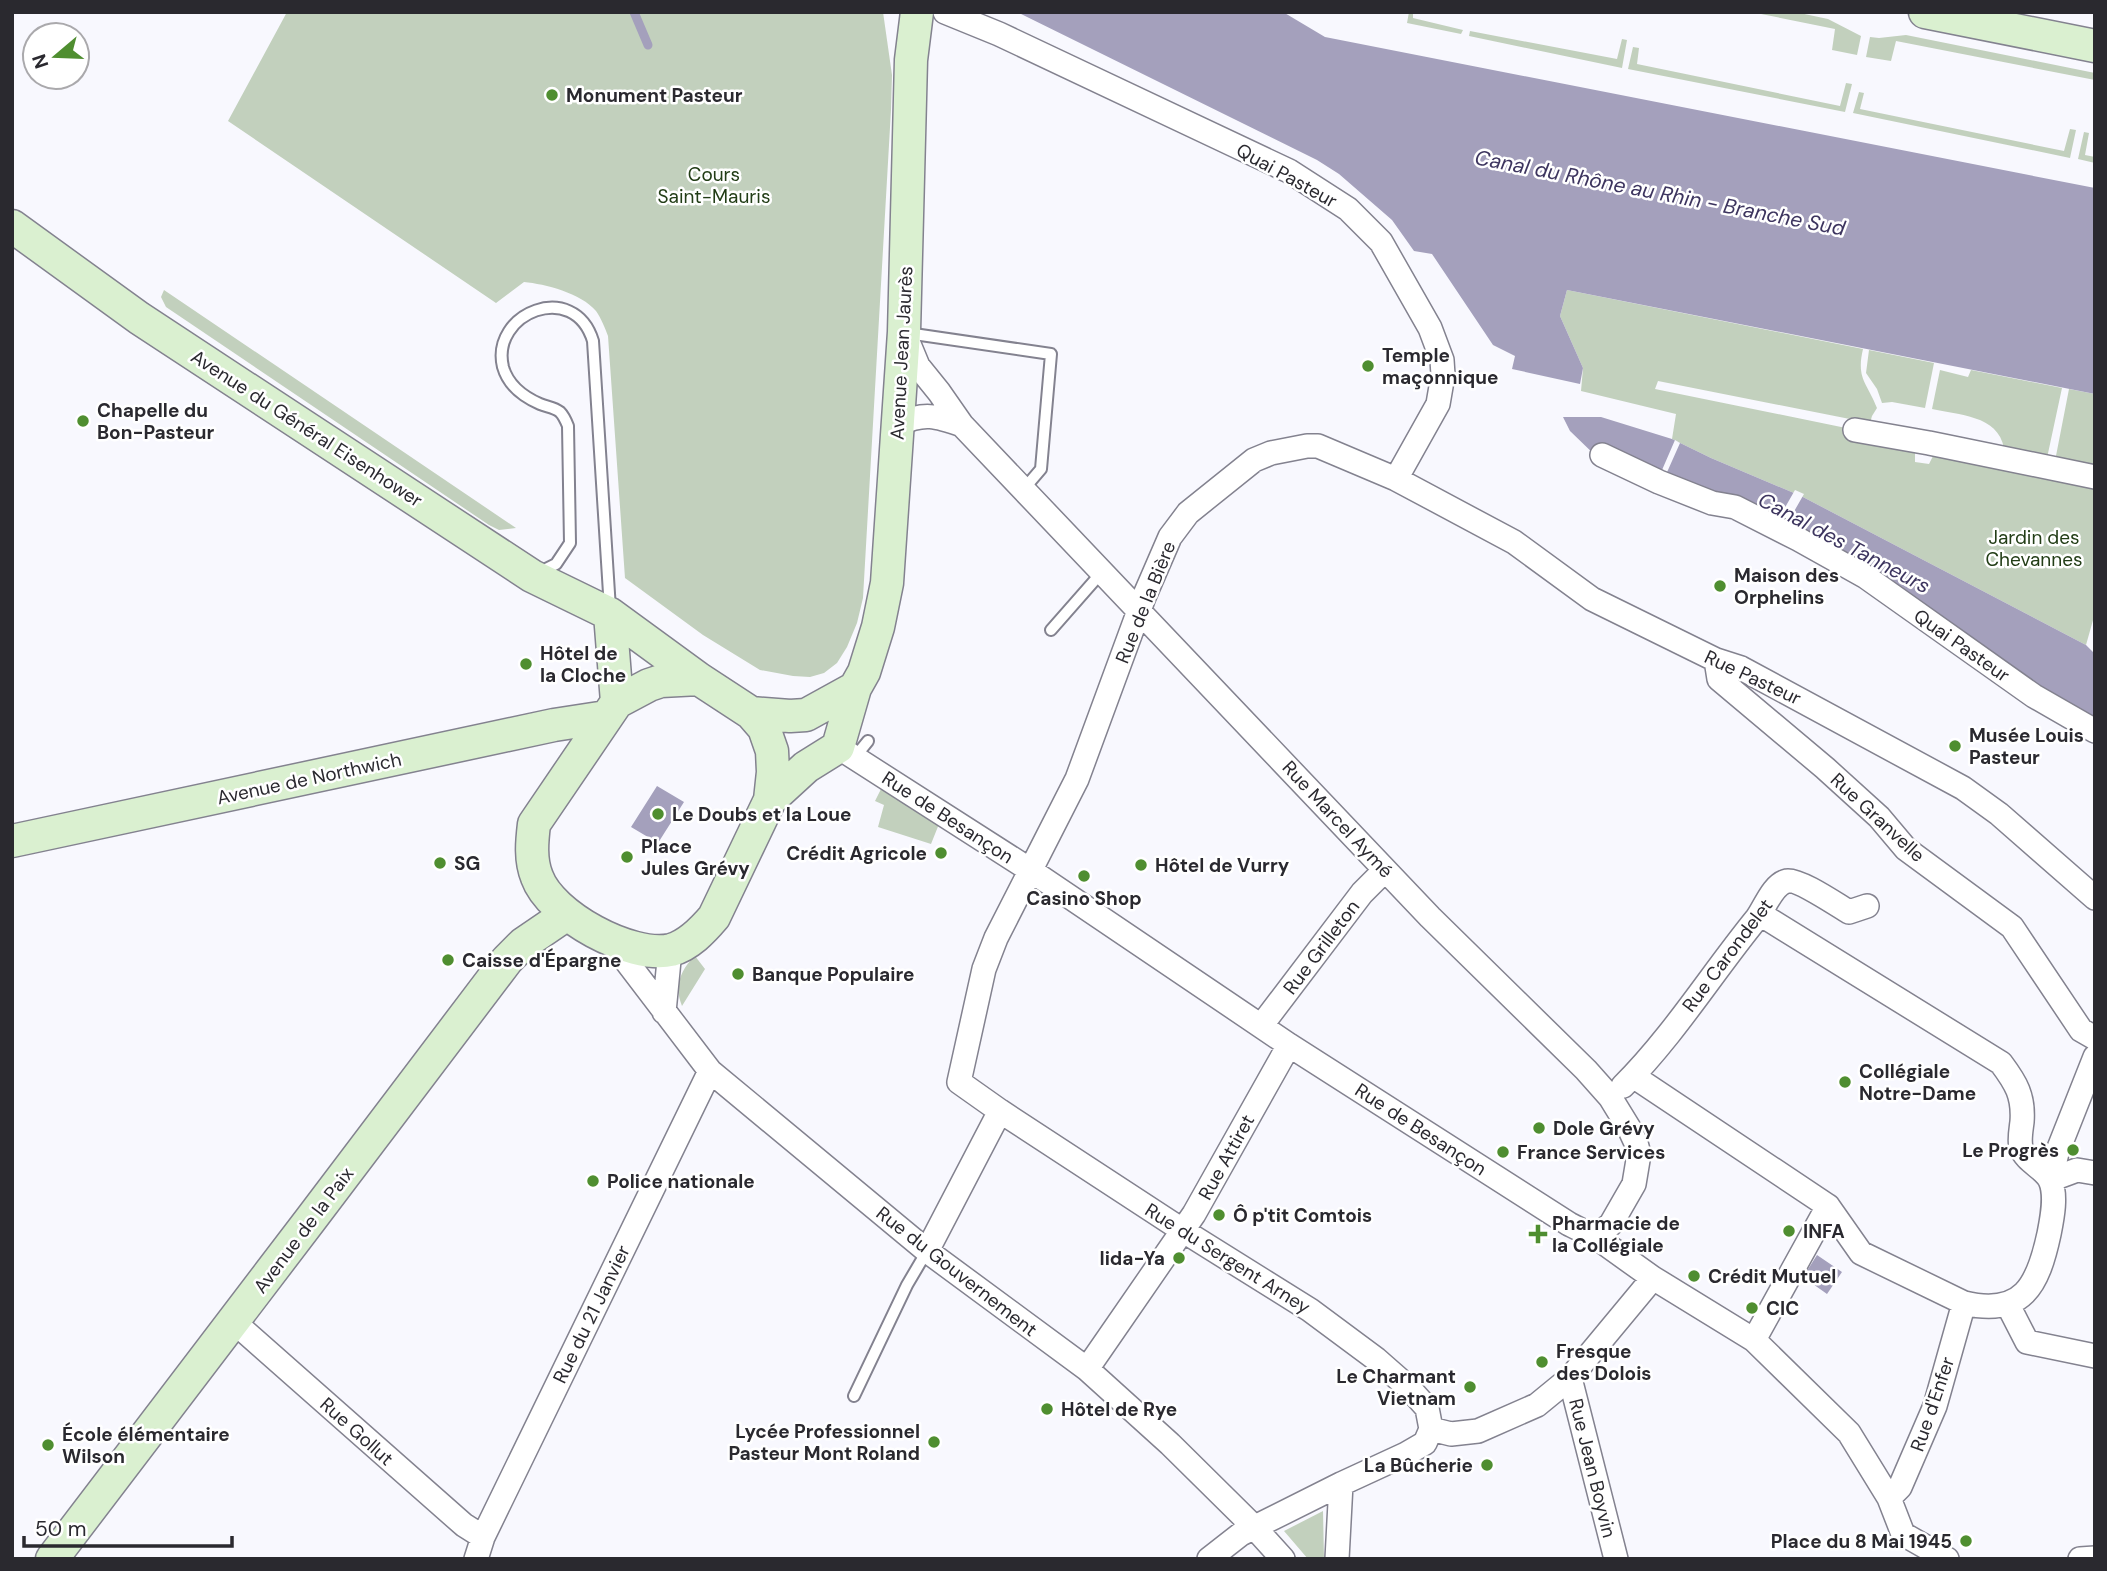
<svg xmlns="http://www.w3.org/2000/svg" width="2107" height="1571" viewBox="0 0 2107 1571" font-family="'DM Sans',sans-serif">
<rect width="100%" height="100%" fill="#f8f8fe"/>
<!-- green -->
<path fill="#c2d0bd" d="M287,12H883L892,75L891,110L863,598L857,623L847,647L837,663L824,673L810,677L793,676L760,670L703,635L625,578L608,336C605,328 601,318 596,311C581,293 545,284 524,282L496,303L228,121Z
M1409,12H1413V18L1463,30L1461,34L1407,23Z
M1751,12H1795L1828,19L1861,36L1857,55L1832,50L1835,29Z
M1470,31L1617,59L1622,39L1627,40L1622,68L1469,36Z
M1906,35L2095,73V80L1896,41L1891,61L1866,57L1870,37L1879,38Z
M1633,47L1639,48L1637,64L1840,106L1846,83L1852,84L1845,112L1628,69Z
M1859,92L1864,93L1860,109L2064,151L2070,129L2076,130L2070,158L1853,113Z
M2084,132L2089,133L2085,155L2095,157V163L2078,159Z
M164,290L516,528L499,530L489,525L166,307L161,297Z
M1567,290L1863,349C1856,379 1867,382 1877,408L1872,416L1870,423L1658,381L1655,389L1846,428L1915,450V462L1929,464L1934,454L2095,485V613L2086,645L1801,496L1711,458L1672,439L1676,414L1581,391L1583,368L1560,316Z
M1869,350L1934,363L1925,408L1892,402L1882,403L1877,389L1866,373Z
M1940,370L1968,377L1971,370L2062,388L2047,458L2004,448C1998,415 1958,415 1932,409Z
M2069,389L2095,394V469L2055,461Z
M881,789L939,824L931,844L878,827L884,805L875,801Z
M695,956L705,969L682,1006C674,987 680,970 695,956Z
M1323,1511L1324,1559H1308L1284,1531Z"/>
<!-- water -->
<path fill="#a4a0bc" d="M1017,12H1283L1325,37L2095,188V394L1567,290L1560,316L1583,368L1580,384L1512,369L1515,356L1493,345L1432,254L1414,251L1392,220L1339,174L1317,160Z
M1563,417H1601L1672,439L1711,458L1801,496L2086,645L2095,654V723L1869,573L1599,459L1570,431Z
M657,786L684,802L658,843L631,827Z
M1817,1255L1842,1272L1827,1294L1803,1277Z"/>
<!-- pier -->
<path fill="#f8f8fe" d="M1675,440L1680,443L1664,479L1659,477Z
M1795,490L1804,494L1784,529L1775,525Z"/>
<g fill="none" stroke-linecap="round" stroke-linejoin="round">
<!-- stream -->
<path stroke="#a4a0bc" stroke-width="9" d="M634,12L648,45"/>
<defs>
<path id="lane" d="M907,333L1051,354L1041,469L1023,490
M538,573L556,564L570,543L568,426C566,421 564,416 560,412C554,407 547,407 540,404C524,397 508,385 503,367C490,313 574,279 593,341L610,609
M1051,630L1102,572
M855,757L868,741
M854,1396L907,1285L927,1251"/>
<path id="street" d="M945,12L999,34L1289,171L1348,209L1381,242L1430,328L1442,360L1443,375L1438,404L1396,479
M906,337L918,366L939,392L962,425L1430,917L1586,1070L1610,1097L1629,1128L1636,1143L1639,1154L1634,1184L1611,1224L1600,1233
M899,424C924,412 936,416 962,425
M1855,430L1929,443L2095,477
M1602,455L1659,482L1712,503L1735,507L1798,539L1866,577L2034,696L2095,731
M1716,660L1719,679L1825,768L1879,817L1906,849L2012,927L2081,1030L2095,1038
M838,747L1030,870L1289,1045L1569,1224C1579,1229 1588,1235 1600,1233
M611,941L710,1071L927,1251L1087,1369L1170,1444L1254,1527L1283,1559
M664,1012L670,950
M1261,1026L1362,893L1385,870
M1633,1076L1828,1206L1861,1253L1964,1303C2023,1317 2038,1285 2049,1234C2052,1219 2057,1195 2050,1180C2044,1168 2026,1162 2021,1148C2019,1140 2021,1130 2022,1122C2024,1096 2016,1083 2001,1063L1760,914
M1623,1086C1674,1035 1712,973 1757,918C1765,907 1773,884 1787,881C1799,879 1837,905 1849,912L1867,906
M2050,1180L2057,1153L2095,1057
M2050,1180L2077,1170L2095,1173
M1600,1233L1604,1243L1653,1278L1754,1340L1849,1433L1889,1498L1903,1534L1947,1559
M927,1251L1000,1111
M2008,1305L2027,1342L2095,1356
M234,1322L464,1525L483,1537
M1754,1340L1828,1206
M1087,1369L1194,1214L1289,1045
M1570,1378L1616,1559
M1431,1429L1427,1408L1409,1388L1376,1359L1310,1310L1182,1230L1000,1111L959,1082L984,969L996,938L1077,779L1144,597L1170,537L1188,513L1254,460L1271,453L1307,446H1318L1396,479L1514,542L1592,599L1716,660L1741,668L1963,788L1999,814L2095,898
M1431,1429L1451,1434L1478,1431L1537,1405L1570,1378L1653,1278
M1889,1498L1900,1487L1935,1406L1964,1303
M476,1559L483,1537L710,1071
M1209,1559L1241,1534L1341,1484L1406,1454L1425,1443L1431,1429
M1337,1559L1341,1484
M2080,1559L2095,1558"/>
<path id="secondary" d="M1925,12L2095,46
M12,226L139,318L532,576L610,614L699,679L751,713L764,728L772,751L773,772L770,800L714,917C703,930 689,945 671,950C631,959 551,916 537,877C530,860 532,841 534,824L617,702L649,685L661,681L699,679
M610,614L617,702
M751,713L790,716L806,715L855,688
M770,800L806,767L838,747L855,688L864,672L878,627L887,583L904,332L911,60L917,12
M12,841L554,725L606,717
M52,1559C204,1360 356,1160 507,960L523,944L567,914"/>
</defs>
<!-- lane casing -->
<use href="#lane" stroke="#83828f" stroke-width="14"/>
<!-- street casing -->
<use href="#street" stroke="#83828f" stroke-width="26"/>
<!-- secondary casing -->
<use href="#secondary" stroke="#83828f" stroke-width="35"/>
<!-- lane -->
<use href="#lane" stroke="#fff" stroke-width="10"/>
<!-- street -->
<use href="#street" stroke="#fff" stroke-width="23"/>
<!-- secondary -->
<use href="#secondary" stroke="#daf0d0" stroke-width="32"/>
</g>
<!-- markers -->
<g fill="#4f8e30" stroke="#fff" stroke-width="2.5">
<circle cx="552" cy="95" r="7"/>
<circle cx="1368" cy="366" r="7"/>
<circle cx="83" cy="421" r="7"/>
<circle cx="1720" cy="586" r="7"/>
<circle cx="526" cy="664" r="7"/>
<circle cx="1955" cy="746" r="7"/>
<circle cx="658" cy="814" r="7"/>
<circle cx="941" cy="853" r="7"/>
<circle cx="627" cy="857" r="7"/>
<circle cx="440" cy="863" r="7"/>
<circle cx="1141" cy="865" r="7"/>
<circle cx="1084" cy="876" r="7"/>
<circle cx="448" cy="960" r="7"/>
<circle cx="738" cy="974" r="7"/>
<circle cx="1845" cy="1082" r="7"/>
<circle cx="1539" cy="1128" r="7"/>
<circle cx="2073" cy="1150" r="7"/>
<circle cx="1503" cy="1152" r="7"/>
<circle cx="593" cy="1181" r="7"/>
<circle cx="1219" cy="1215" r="7"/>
<circle cx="1789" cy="1231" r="7"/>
<path d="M1534.5 1223.5h7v7h7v7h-7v7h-7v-7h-7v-7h7z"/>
<circle cx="1179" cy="1258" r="7"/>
<circle cx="1694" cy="1276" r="7"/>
<circle cx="1752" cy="1308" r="7"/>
<circle cx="1542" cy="1362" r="7"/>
<circle cx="1470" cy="1387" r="7"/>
<circle cx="1047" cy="1409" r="7"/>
<circle cx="934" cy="1442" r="7"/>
<circle cx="48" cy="1445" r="7"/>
<circle cx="1487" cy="1465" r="7"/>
<circle cx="1966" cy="1541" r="7"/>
</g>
<g text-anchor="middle" stroke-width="5" stroke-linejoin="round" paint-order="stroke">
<!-- poi labels -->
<g font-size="19" font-weight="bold" fill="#2a292f" stroke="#fff" text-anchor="start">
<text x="566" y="102">Monument Pasteur</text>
<text x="1382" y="362">Temple<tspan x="1382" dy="22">maçonnique</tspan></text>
<text x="97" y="417">Chapelle du<tspan x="97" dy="22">Bon-Pasteur</tspan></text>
<text x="1734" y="582">Maison des<tspan x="1734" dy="22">Orphelins</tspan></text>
<text x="540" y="660">Hôtel de<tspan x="540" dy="22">la Cloche</tspan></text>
<text x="1969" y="742">Musée Louis<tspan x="1969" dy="22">Pasteur</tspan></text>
<text x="672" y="821">Le Doubs et la Loue</text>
<text x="641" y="853">Place<tspan x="641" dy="22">Jules Grévy</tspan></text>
<text x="927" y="860" text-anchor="end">Crédit Agricole</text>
<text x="454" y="870">SG</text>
<text x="1155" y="872">Hôtel de Vurry</text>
<text x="1084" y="905" text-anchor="middle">Casino Shop</text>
<text x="462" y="967">Caisse d'Épargne</text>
<text x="752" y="981">Banque Populaire</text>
<text x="1859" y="1078">Collégiale<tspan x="1859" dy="22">Notre-Dame</tspan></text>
<text x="1553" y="1135">Dole Grévy</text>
<text x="2059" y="1157" text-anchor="end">Le Progrès</text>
<text x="1517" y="1159">France Services</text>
<text x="607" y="1188">Police nationale</text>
<text x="1233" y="1222">Ô p'tit Comtois</text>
<text x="1552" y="1230">Pharmacie de<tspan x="1552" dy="22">la Collégiale</tspan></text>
<text x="1803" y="1238">INFA</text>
<text x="1165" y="1265" text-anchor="end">Iida-Ya</text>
<text x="1708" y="1283">Crédit Mutuel</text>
<text x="1766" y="1315">CIC</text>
<text x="1556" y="1358">Fresque<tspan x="1556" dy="22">des Dolois</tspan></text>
<text x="1456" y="1383" text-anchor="end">Le Charmant<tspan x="1456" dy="22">Vietnam</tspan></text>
<text x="1061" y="1416">Hôtel de Rye</text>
<text x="920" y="1438" text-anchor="end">Lycée Professionnel<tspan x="920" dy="22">Pasteur Mont Roland</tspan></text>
<text x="62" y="1441">École élémentaire<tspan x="62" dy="22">Wilson</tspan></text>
<text x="1473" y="1472" text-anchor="end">La Bûcherie</text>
<text x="1952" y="1548" text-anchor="end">Place du 8 Mai 1945</text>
</g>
<!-- park labels -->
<g font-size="19" fill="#223d16" stroke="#fff">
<text x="714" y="181">Cours<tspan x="714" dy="22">Saint-Mauris</tspan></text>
<text x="2034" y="544">Jardin des<tspan x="2034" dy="22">Chevannes</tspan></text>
</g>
<!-- street labels -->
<g font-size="19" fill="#2a292f" stroke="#fff">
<text transform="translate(1287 175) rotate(29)" y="7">Quai Pasteur</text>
<text transform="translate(901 353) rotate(-87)" y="7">Avenue Jean Jaurès</text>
<text transform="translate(307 428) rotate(33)" y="7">Avenue du Général Eisenhower</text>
<text transform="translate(1145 602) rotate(-68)" y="7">Rue de la Bière</text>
<text transform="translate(1962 645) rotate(35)" y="7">Quai Pasteur</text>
<text transform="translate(1753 677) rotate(25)" y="7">Rue Pasteur</text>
<text transform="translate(309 778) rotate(-12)" y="7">Avenue de Northwich</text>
<text transform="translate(948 817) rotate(33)" y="7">Rue de Besançon</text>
<text transform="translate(1878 817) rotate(43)" y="7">Rue Granvelle</text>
<text transform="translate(1338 819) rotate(47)" y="7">Rue Marcel Aymé</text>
<text transform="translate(1321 947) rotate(-53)" y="7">Rue Grilleton</text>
<text transform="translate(1727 955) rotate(-53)" y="7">Rue Carondelet</text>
<text transform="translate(1421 1129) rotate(33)" y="7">Rue de Besançon</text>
<text transform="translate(1226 1157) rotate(-61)" y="7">Rue Attiret</text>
<text transform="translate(303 1230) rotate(-53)" y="7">Avenue de la Paix</text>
<text transform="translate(1228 1258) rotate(32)" y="7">Rue du Sergent Arney</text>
<text transform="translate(957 1271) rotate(38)" y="7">Rue du Gouvernement</text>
<text transform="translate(591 1314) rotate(-64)" y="7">Rue du 21 Janvier</text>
<text transform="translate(1932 1404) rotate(-71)" y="7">Rue d'Enfer</text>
<text transform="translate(357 1431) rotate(42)" y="7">Rue Gollut</text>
<text transform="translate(1593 1468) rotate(76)" y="7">Rue Jean Boyvin</text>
</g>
<!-- water labels -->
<g font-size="21" font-style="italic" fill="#3d355f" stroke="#fff">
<text transform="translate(1660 193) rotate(11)" y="7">Canal du Rhône au Rhin - Branche Sud</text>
<text transform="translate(1844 543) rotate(28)" y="7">Canal des Tanneurs</text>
</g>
</g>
<!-- border -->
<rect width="2107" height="1571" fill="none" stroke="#2a292f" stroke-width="28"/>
<!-- north arrow -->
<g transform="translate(56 56) rotate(251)"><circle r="33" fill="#ffffff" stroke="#aaa9ac" stroke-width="2"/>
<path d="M0-5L12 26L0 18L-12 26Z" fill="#4f8e30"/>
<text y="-10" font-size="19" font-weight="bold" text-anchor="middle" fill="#2a292f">N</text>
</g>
<!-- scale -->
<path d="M24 1536v10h208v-10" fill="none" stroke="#2a292f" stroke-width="3.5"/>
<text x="35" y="1536" font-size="21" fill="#2a292f" stroke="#ffffff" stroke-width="5" paint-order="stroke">50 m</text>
</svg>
